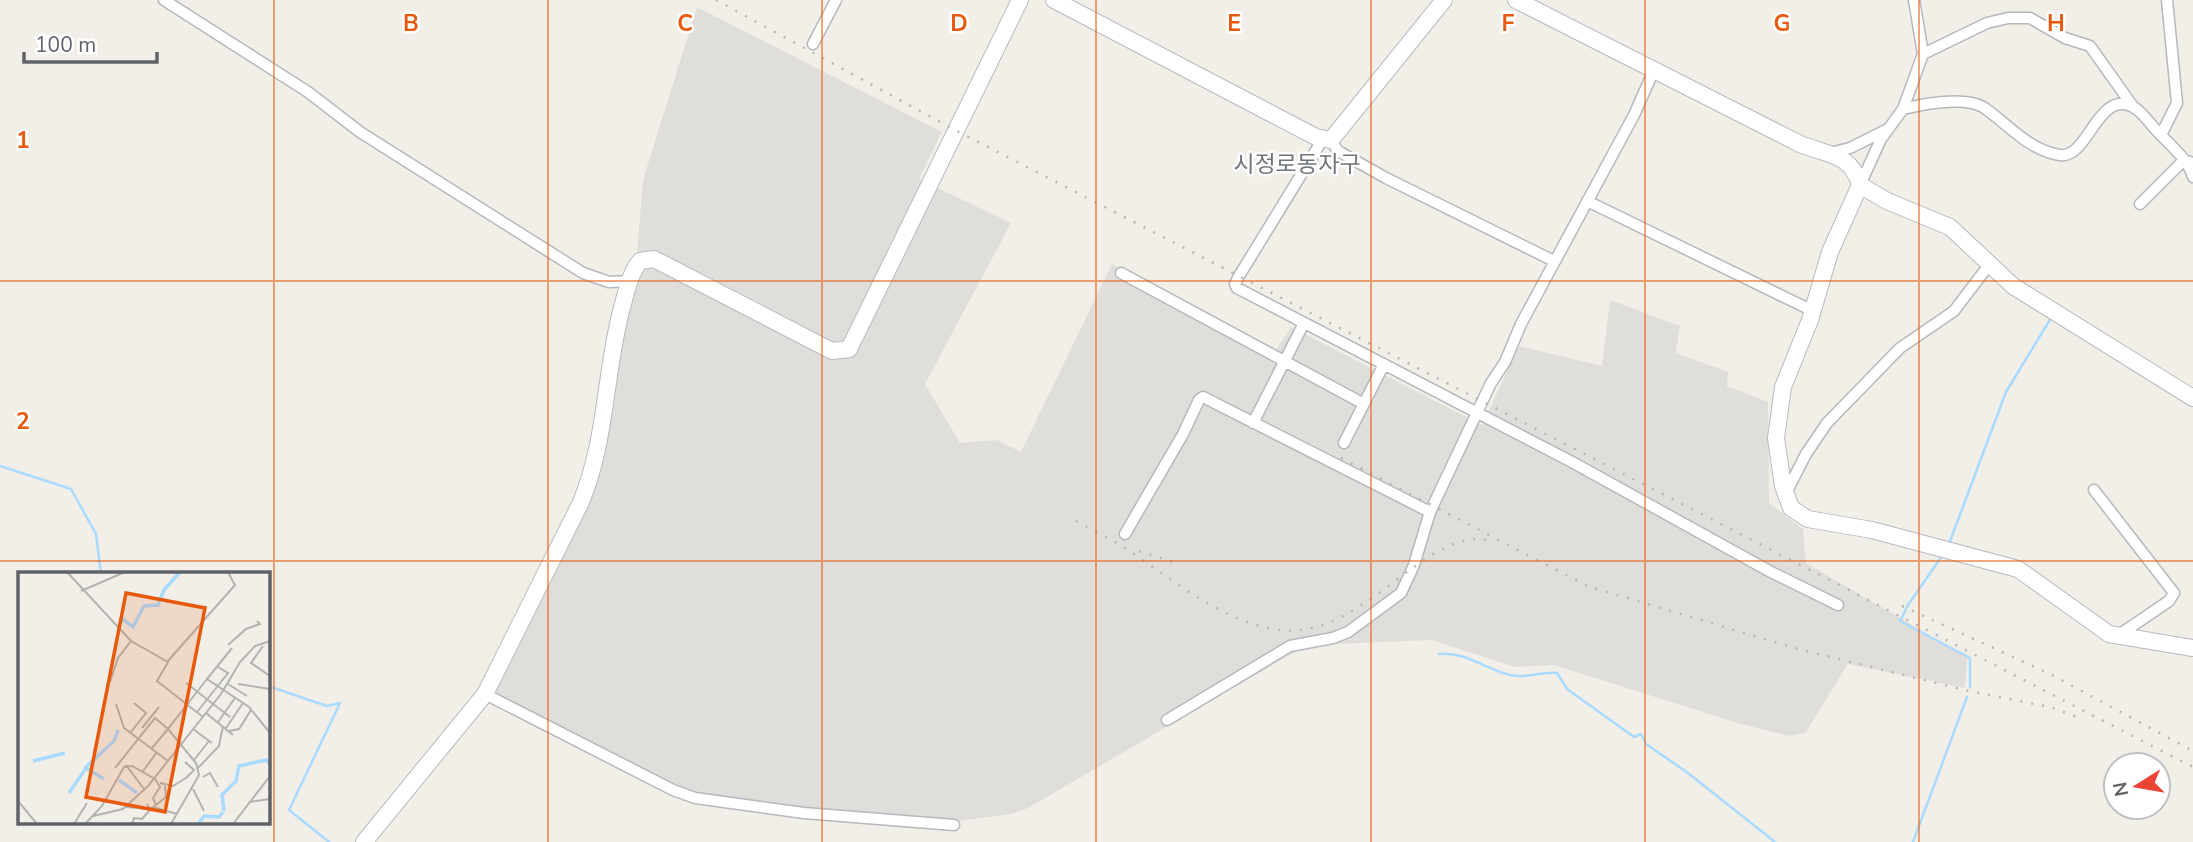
<svg xmlns="http://www.w3.org/2000/svg" width="2193" height="842" viewBox="0 0 2193 842" font-family="'Nunito Sans','Noto Sans KR',sans-serif">
<rect width="100%" height="100%" fill="#f1efe8"/>
<!-- industrial -->
<path fill="#e0deda" d="M697,7L942,132L919,179L1011,223L925,384L960,443L997,440L1021,452L1112,264L1276,350L1291,327L1482,425L1519,346L1602,366L1610,300L1680,326L1676,353L1728,372L1727,386L1768,402L1769,503L1803,529L1806,563L1967,657L1965,688L1848,664L1805,733L1789,736L1741,724L1554,665L1515,667L1432,640L1334,644L1300,649L1028,808L1012,814L958,821L812,810L686,792L491,691L585,507L603,465L615,362L634,292L643,180Z"/>
<g fill="none" stroke-linecap="round" stroke-linejoin="round">
<!-- stream -->
<path stroke="#aadaff" stroke-width="2.5" d="M0,466L71,489L96,534L101,574
M1949,544L2006,392L2051,318
M1942,556L1908,605L1900,621L1970,658V687
M1439,654C1469,651 1490,674 1518,676C1531,677 1545,671 1557,673L1567,689L1634,737L1641,734L1646,744L1688,773L1775,842
M268,686L327,706L340,703L289,810L329,842
M1913,842L1967,697"/>
<defs>
<path id="street" d="M164,0L308,92L360,132L583,273L609,282L630,281
M813,44L836,0
M1923,54L1987,23L2008,18H2030L2065,38L2090,46L2134,108
M1903,109L1923,54L1914,0
M2161,135L2177,103L2167,0
M1323,139L1239,276L1235,284L1237,288L1572,462L1771,572L1838,605
M1331,140L1338,151L1386,178L1554,261
M1830,153L1850,148L1886,130
M1860,185L1881,139L1903,109C1923,104 1964,96 1983,107C2007,123 2029,151 2060,155C2089,159 2098,86 2135,108C2143,113 2150,124 2157,131C2170,145 2188,159 2193,177
M1587,201L1813,311
M2140,204L2184,160L2190,162
M1121,273L1364,404
M1253,423L1304,323
M1344,443L1384,364
M2094,490L2174,593L2169,601L2116,637
M1785,495L1806,454L1827,423L1900,348L1954,311L1989,265
M1125,534L1183,434L1199,400L1203,397L1430,512
M485,694L673,790L695,798L804,813L954,825
M1167,720L1290,646L1333,638L1348,632L1401,593L1414,565L1430,512L1491,383L1505,362L1521,324L1634,115L1654,70"/>
<path id="secondary" d="M1054,0L1316,137L1331,140L1444,0
M1516,0L1800,144C1827,155 1851,153 1860,185L1830,252L1810,320L1783,387L1776,438L1783,486L1791,508L1808,519L1872,530L2018,569L2109,634L2193,648
M1860,185L1887,201L1950,227L2013,286L2193,398
M364,842L485,694L581,502C606,442 605,374 621,311C626,294 629,275 640,261L654,259L832,351L849,349L1020,0"/>
</defs>
<!-- street casing -->
<use href="#street" stroke="#b5b8bc" stroke-width="13"/>
<!-- secondary casing -->
<use href="#secondary" stroke="#b6babf" stroke-width="18"/>
<!-- street -->
<use href="#street" stroke="#fff" stroke-width="10"/>
<!-- secondary -->
<use href="#secondary" stroke="#fff" stroke-width="16"/>
<!-- rail -->
<path stroke="#b6b7b8" stroke-width="2.5" stroke-dasharray="2 9" stroke-linecap="butt" d="M716,0L955,130L2193,767
M1341,458L1587,586L1798,649L1969,691L2050,707L2080,718
M1076,521C1091,530 1108,537 1123,547C1172,578 1221,623 1281,630C1365,640 1430,519 1494,542
M1139,551L1179,564
M1902,606L2052,675L2193,751"/>
</g>
<!-- grid -->
<path fill="none" stroke="#e8590c" stroke-width="2" stroke-opacity="0.55" d="M274,0V842M548,0V842M822,0V842M1096,0V842M1371,0V842M1645,0V842M1919,0V842M0,281H2193M0,561H2193"/>
<g text-anchor="middle" stroke-width="5" stroke-linejoin="round" paint-order="stroke">
<!-- quarter labels -->
<g font-size="23" fill="#70757a" stroke="#fff">
<text x="1297" y="172">시정로동자구</text>
</g>
</g>
<!-- overview -->
<g transform="translate(18 572)">
<rect width="252" height="252" fill="#f1efe8"/>
<path fill="none" stroke="#aadaff" stroke-width="3.5" d="M101,52L106,48L115,55L126,34L140,33L146,18L162,0M15,189L47,181M67,196L96,169L100,158M101,208L119,221M51,221L68,196L86,207M206,239L204,223L218,209L221,194L248,188L252,192M180,252L186,244L201,245L205,240"/>
<path fill="none" stroke="#b3b3b1" stroke-width="2" d="M49,0L113,69L150,90L139,109L185,145M63,19L107,0M210,73L228,57L242,52L239,49M245,74L233,91L252,104M149,90L217,13L210,0M189,107L214,76M92,110L100,86L113,69M168,111L212,145M210,112L229,124M220,112L252,117M98,132L106,156L150,189M179,140L210,101L200,95M188,141L215,163M200,150L217,126M124,156L141,135M208,156L225,131M175,157L194,171M211,159L221,157L233,138M113,160L128,141L116,131M134,176L150,157M176,188L191,169M108,193L126,217M97,196L137,146L150,157M180,196L201,174L205,154M125,199L139,180M185,205L192,201L200,215M142,211L155,214L168,206L176,198L167,190M175,217L186,239M0,229L19,252M231,230L252,227M138,233L148,225L147,214M135,235L159,242M75,244L105,237L130,214L203,122L222,90L237,74L252,69M56,252L69,231M67,252L84,234L106,195L114,194L137,207L142,215L135,226L138,233L132,237L108,235M114,252L116,246L124,247L132,238L129,232M153,252L181,203L178,191L150,157L189,107L231,135L252,161M215,252L252,204"/>
<path fill="#e8590c" fill-opacity="0.15" stroke="#e8590c" stroke-width="3.5" d="M108,21L187,36L147,240L68,225Z"/>
<rect width="252" height="252" fill="none" stroke="#5f6368" stroke-width="3.5"/>
</g>
<g font-size="23" text-anchor="middle" font-weight="bold" fill="#e8590c" stroke="#fff" stroke-width="5" stroke-linejoin="round" paint-order="stroke">
<text x="411" y="31">B</text>
<text x="685" y="31">C</text>
<text x="959" y="31">D</text>
<text x="1234" y="31">E</text>
<text x="1508" y="31">F</text>
<text x="1782" y="31">G</text>
<text x="2056" y="31">H</text>
<text x="23" y="148">1</text>
<text x="23" y="429">2</text>
</g>
<!-- north arrow -->
<g transform="translate(2137 786) rotate(259)"><circle r="33" fill="#ffffff" stroke="#bfc1c3" stroke-width="2"/>
<path d="M0-5L12 26L0 18L-12 26Z" fill="#ea4335"/>
<text y="-10" font-size="19" font-weight="bold" text-anchor="middle" fill="#5f6368">N</text>
</g>
<!-- scale -->
<path d="M24 52v10h133v-10" fill="none" stroke="#5f6368" stroke-width="3.5"/>
<text x="35" y="52" font-size="21" fill="#5f6368" stroke="#ffffff" stroke-width="5" paint-order="stroke">100 m</text>
</svg>
